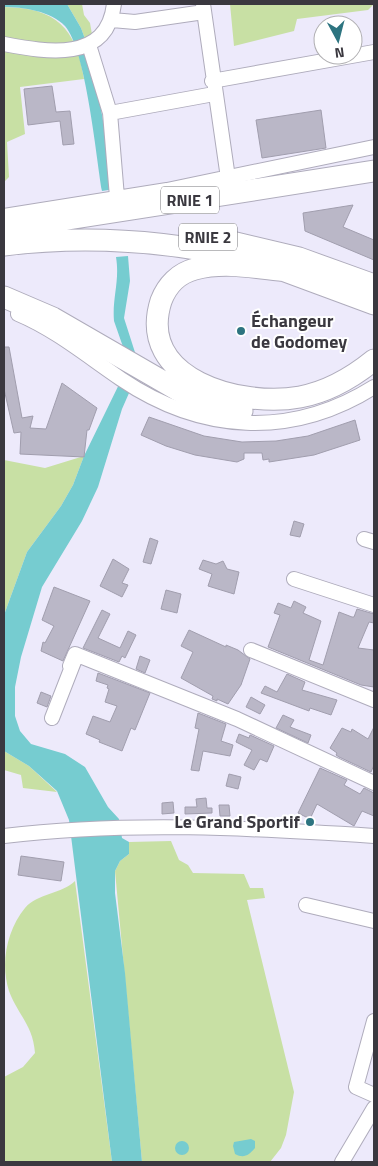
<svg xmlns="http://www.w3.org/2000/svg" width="378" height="1166" viewBox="0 0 378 1166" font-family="'Titillium Web',sans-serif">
<rect width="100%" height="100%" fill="#edeafb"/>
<!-- green -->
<path fill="#c8e0a4" d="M67,4H82L84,15L90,23L96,57L92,58L81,28Z
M230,4H374L368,10L297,19L294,31L234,46Z
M4,7C56,8 76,27 84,79L20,87L25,134L7,142L9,177L4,182Z
M84,456L73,485L61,506L27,552L4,615V460L45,468Z
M4,751L29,766L57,792L23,788L21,775L4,770Z
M171,841L179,860L188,865L193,873L244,874L250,888H263L265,898L247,900L294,1092L286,1135L281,1148L270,1162H142L115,871L120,861L129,854V842Z
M75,881L112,1162H4V1077L23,1067L35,1053C33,1025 18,1015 9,991C0,963 7,930 25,908C38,893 62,894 75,881Z"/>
<!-- water -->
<path fill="#76ccd0" d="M4,4H67L81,28L92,58L115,189L102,191C96,155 86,50 65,26C51,11 23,7 4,7Z
M128,256L130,281L124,318L140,368L122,409L98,487L82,521L42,587L21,657L15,687V716L20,731L31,744L65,754L85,767L108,807L119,819L122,838L129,842V854L120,861L115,871V893L125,973L142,1162H112L69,820L57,791L29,766L4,751V615L27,552L61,506L73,485L84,456L129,364L114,321C112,298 120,281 116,257Z
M251,1139L255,1141V1148C249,1155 244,1159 235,1154L233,1146L234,1142Z
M175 1148a7 7 0 1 1 14 0a7 7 0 1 1-14 0Z"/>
<!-- building -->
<path fill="#bab7c7" stroke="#a19eae" d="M52,86L56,112L70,111L74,144L63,145L60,121L28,125L24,89Z
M321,110L326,148L262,158L256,120Z
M353,205L343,227L374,240V260L305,231L303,213Z
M4,347H9L22,418L33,416L30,428L46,429L62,383L97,408L89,430H87L84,457L20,454L21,432L14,433L4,389Z
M149,417L204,436L242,442L276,441L308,436L355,420L360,440L314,455L269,462V459L263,460L262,453H244V459L237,462L195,455L166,446L141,435Z
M294,521L304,524L300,537L290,535Z
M150,538L158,541L151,564L143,562Z
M113,559L129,569L122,583L128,585L122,597L100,586Z
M203,560L216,564L223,561L227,569L239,572L234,594L208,586L212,574L199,569Z
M54,587L90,601L63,661L41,651L43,642L45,643L54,626L42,620Z
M166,590L181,594L177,613L161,609Z
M294,601L306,607L303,613L321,621L309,660L323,665L339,612L352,617H354L357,609L374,614V623L369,622L358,648L374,650V687L361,685L268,647L280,615L274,613L278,603L291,608Z
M102,610L110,614L98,638L120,648L128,631L136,635L125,658L122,656L119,662L83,648Z
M189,630L226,647V645L238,650L250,659L241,685L228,704L217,699V701L212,699L213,696L181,678L193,652L181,646Z
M140,656L150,660L145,673L136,669Z
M98,673L150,693L135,730L131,728L122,751L99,742L100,740L86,734L93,716L110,722L117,706L105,702L109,689L107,688L108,685L96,681Z
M287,674L305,682L302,690L337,700L331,715L310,708L309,711L261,693L265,686L277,692Z
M41,692L51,696L47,707L37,703Z
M251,697L265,705L260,714L246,707Z
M198,713L226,724L221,741L233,745L230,756L203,751L199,771L191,770L199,729L195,728Z
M283,715L294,720L290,727L311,735L308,743L276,728Z
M374,727V765L371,772L339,757L336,755L337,753L330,748L342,728L351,732L352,729L368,739Z
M239,734L249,738L250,735L274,746L267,762L260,759L254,770L244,765L252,750L236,742Z
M320,768L347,780L344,785L360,794L364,788L374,793V816L362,811L354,826L317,804L310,819L298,813Z
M229,774L241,777L238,789L226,786Z
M206,798L207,808H212V813L185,814V807H197L196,799Z
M173,802L174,813L162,814V803Z
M219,805H229L230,816H220Z
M21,856L64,862L61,881L18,875Z"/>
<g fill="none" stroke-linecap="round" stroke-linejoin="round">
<defs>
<path id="minor" d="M203,4L228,178
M112,20L135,22L204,12
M4,44C47,52 107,63 114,4
M89,45L110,113L117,197
M212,81L374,52
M110,113L214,94
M4,216L167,190L374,147
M18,314C56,330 87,356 121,379C201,433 291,439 374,387
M364,539L374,542
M294,579L374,605
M251,650L374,700
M70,666L75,654L237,719L374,783
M52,718L75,659
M4,836C127,821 251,828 374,836
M306,905L374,921
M374,1021L356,1087L374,1095
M342,1162L374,1108"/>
<path id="highway" d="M4,229L374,171
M219,239L299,258L374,285
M4,245C84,235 163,240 242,258
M274,267L374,304
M287,271C257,268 225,261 195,269C179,273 167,285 161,301C136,380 242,408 300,397C327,392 353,377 374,360
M4,297L53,318L188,396L206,404L242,411"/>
</defs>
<!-- minor casing -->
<use href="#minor" stroke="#afacbc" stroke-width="16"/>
<!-- highway casing -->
<use href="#highway" stroke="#afacbc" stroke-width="23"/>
<!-- minor -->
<use href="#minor" stroke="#fff" stroke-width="14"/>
<!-- highway -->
<use href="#highway" stroke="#fff" stroke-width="21"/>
</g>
<!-- markers -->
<g fill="#2d7480" stroke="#fff" stroke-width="2">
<circle cx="241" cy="331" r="5"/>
<circle cx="310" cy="822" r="5"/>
</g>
<g text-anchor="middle" stroke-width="4" stroke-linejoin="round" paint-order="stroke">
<!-- shield labels -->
<g fill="#fff" stroke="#757479" stroke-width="1">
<rect x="161" y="186.5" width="58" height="27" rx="4"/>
<rect x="179" y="223.5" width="58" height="27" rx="4"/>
</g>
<g font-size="16" font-weight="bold" fill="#3a383f">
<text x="190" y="206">RNIE 1</text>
<text x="208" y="243">RNIE 2</text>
</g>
<!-- poi labels -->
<g font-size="18" font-weight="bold" fill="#3a383f" stroke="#fff" text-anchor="start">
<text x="251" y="327">Échangeur<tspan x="251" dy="21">de Godomey</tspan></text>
<text x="300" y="828" text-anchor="end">Le Grand Sportif</text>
</g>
</g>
<!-- border -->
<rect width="378" height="1166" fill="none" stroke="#3a383f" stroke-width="10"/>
<!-- north arrow -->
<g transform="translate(338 40) rotate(173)"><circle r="24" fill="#ffffff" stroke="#b0afb2"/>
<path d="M0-4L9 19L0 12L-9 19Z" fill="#2d7480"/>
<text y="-8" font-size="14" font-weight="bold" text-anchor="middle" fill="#3a383f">N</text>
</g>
</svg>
